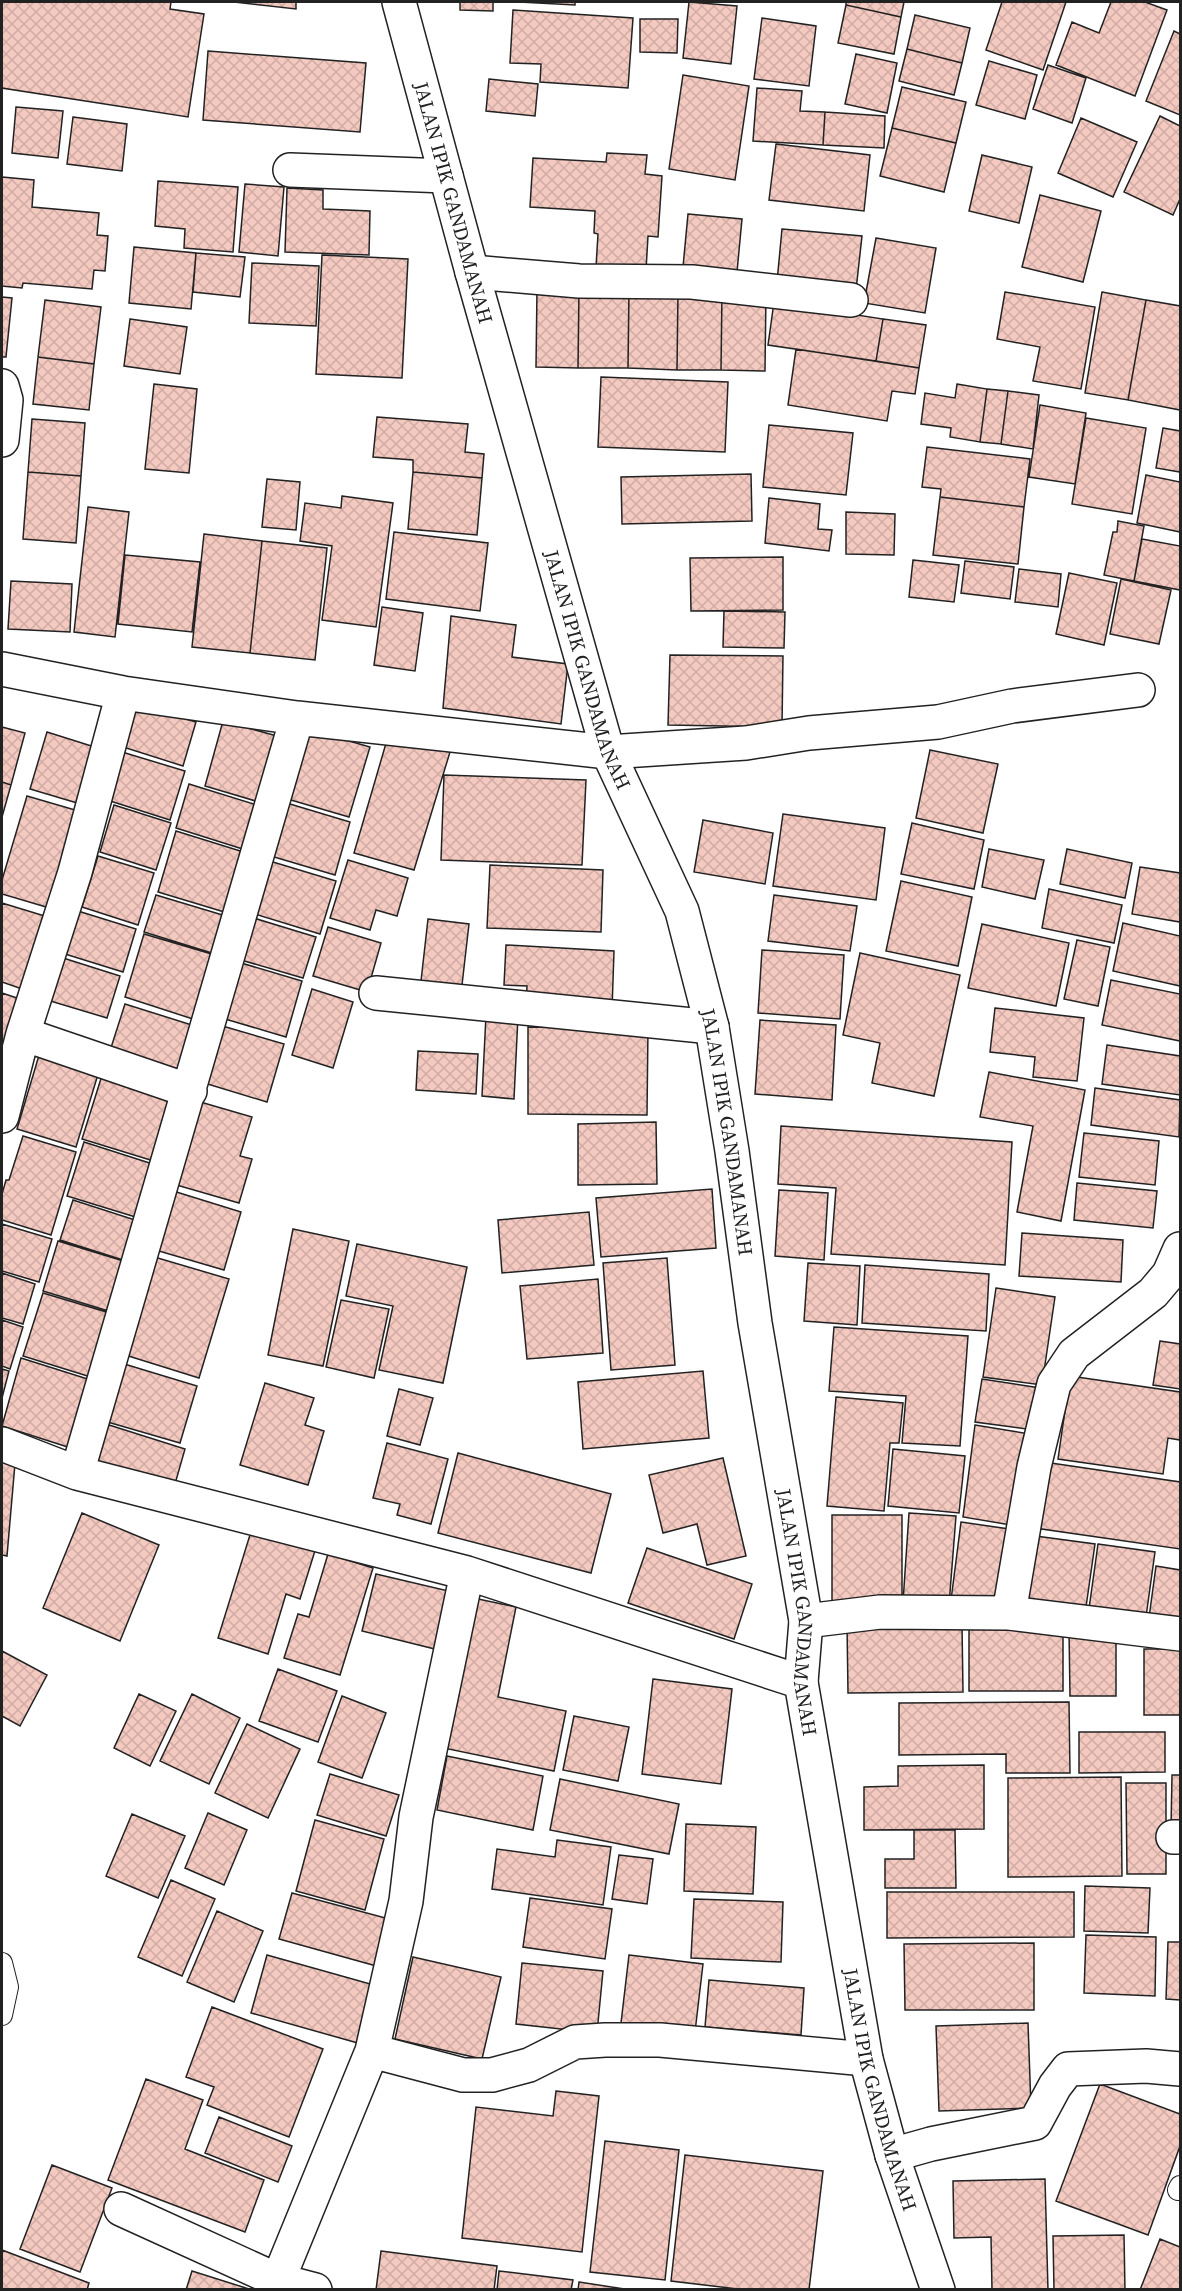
<svg xmlns="http://www.w3.org/2000/svg" width="1182" height="2291" viewBox="0 0 1182 2291" font-family="'Source Serif 4',serif">
<defs>
<pattern id="building-cross-hatch" width="8" height="8" patternUnits="userSpaceOnUse" patternTransform="scale(1.5)"><rect width="8" height="8" fill="#f3c9c0"/><path d="M0 0l8 8M0 8l8-8" fill="none" stroke="#d0aca5"/></pattern>
</defs>
<rect width="100%" height="100%" fill="#fff"/>
<!-- building -->
<path fill="url(#building-cross-hatch)" stroke="#222" stroke-width="1.5" d="M2,2H171L170,9L204,14L188,117L2,88Z
M234,2H296V9Z
M460,2H493V11L460,10Z
M519,2H575V5Z
M689,2L737,6L731,64L683,58Z
M846,2H904L901,17L846,5Z
M1002,2H1066L1043,70L986,50Z
M1111,2H1145L1167,10L1135,96L1056,65L1072,22L1099,33Z
M846,5L901,17L894,54L838,43Z
M513,10L633,18L628,88L540,82L541,64L510,63Z
M915,15L970,28L962,63L907,49Z
M762,18L816,26L809,86L754,79Z
M640,19H678L677,53L640,52Z
M1174,31L1180,34V115L1146,101Z
M907,49L962,63L954,95L899,81Z
M208,51L366,63L360,132L203,120Z
M856,54L897,63L887,113L845,104Z
M989,61L1037,75L1025,119L976,105Z
M1048,65L1086,78L1072,123L1033,109Z
M683,75L749,86L735,180L669,169Z
M489,79L538,84L535,116L486,111Z
M902,87L966,102L956,143L892,128Z
M757,88L802,91L800,111L825,112L823,145L753,141Z
M16,107L63,111L58,158L12,153Z
M825,112L885,116L884,148L823,145Z
M1160,116L1180,126V199L1173,215L1124,192Z
M73,117L127,124L122,171L67,164Z
M1081,118L1137,142L1113,197L1058,173Z
M892,128L956,143L944,192L880,176Z
M776,144L870,155L864,211L769,200Z
M607,153L647,155L645,174L662,176L658,237L648,236L646,270L596,267L598,234L594,233L595,211L530,207L533,158L606,162Z
M982,155L1032,167L1019,223L969,211Z
M2,177L34,180L32,207L99,213L97,235L108,236L105,271L94,270L92,289L23,283L22,288L2,286Z
M158,181L238,187L233,252L184,248L185,229L155,226Z
M245,184L284,187L278,256L239,252Z
M287,188L323,190V209L370,211L369,255L285,252Z
M1040,195L1101,211L1083,282L1022,267Z
M688,214L742,219L737,272L683,267Z
M782,229L862,236L856,290L777,282Z
M876,238L936,248L925,313L864,303Z
M134,247L196,253L191,309L129,303Z
M196,253L245,257L240,297L193,292Z
M322,255L408,259L402,378L316,374Z
M252,263L319,266L316,326L249,323Z
M537,289L579,290L578,368L536,367Z
M579,290L629,291L628,368H578Z
M629,291L678,292L677,370L628,368Z
M678,292H722L721,370H677Z
M722,292L766,293L765,371L721,370Z
M1005,292L1095,307L1081,389L1033,381L1040,347L997,339Z
M1102,292L1146,300L1128,400L1085,393Z
M2,297L12,298L6,357H2Z
M45,300L101,307L94,364L38,357Z
M1146,300L1180,306V410L1128,400Z
M774,302L883,319L876,361L768,345Z
M130,319L187,327L180,374L124,366Z
M883,319L926,325L919,368L876,361Z
M796,349L919,368L915,394L892,391L887,421L788,405Z
M38,357L94,364L89,410L33,404Z
M601,377L728,382L725,452L598,447Z
M154,384L197,389L189,473L145,469Z
M957,384L987,389L980,442L950,437L951,428L921,424L925,393L955,398Z
M987,389L1008,391L1001,444L980,442Z
M1008,391L1039,395L1033,449L1001,444Z
M1040,405L1086,413L1075,484L1029,477Z
M377,417L468,424L465,452L484,454L482,478L413,472V460L373,457Z
M1086,418L1146,428L1132,514L1072,504Z
M32,419L85,423L81,476L28,472Z
M769,425L853,433L846,495L763,487Z
M1163,428L1180,431V472L1156,468Z
M927,447L1030,459L1024,507L940,497L941,489L922,487Z
M28,472L81,476L76,543L23,539Z
M413,472L482,478L477,535L408,529Z
M751,474L752,521L622,524L621,477Z
M1146,475L1180,482V532L1137,523Z
M267,479L300,482L296,530L262,527Z
M342,496L393,503L376,627L322,620L332,546L300,541L305,503L341,508Z
M940,497L1024,507L1018,564L933,555Z
M769,498L820,504L818,529L832,530L829,551L765,543Z
M88,507L129,512L115,637L74,632Z
M846,512L895,514L894,555L846,554Z
M1118,521L1144,526L1134,581L1104,575L1113,532H1117Z
M394,532L488,543L480,611L386,599Z
M204,534L262,541L250,653L192,647Z
M1142,539L1180,546V590L1134,581Z
M262,541L327,548L315,660L250,653Z
M125,555L200,562L192,632L118,624Z
M783,557V610L691,611L690,558Z
M913,560L959,565L954,602L909,597Z
M965,561L1014,567L1010,599L961,593Z
M1019,569L1061,574L1058,607L1015,602Z
M1069,573L1117,583L1104,645L1056,634Z
M1121,579L1171,590L1159,644L1110,634Z
M11,581L72,584L70,632L8,629Z
M382,607L423,613L415,671L374,665Z
M724,611L785,612L784,648L723,647Z
M451,616L516,625L512,657L568,664L561,724L443,708Z
M670,655L783,656L782,727L668,725Z
M133,703L196,722L183,766L120,746Z
M223,721L277,736L259,802L205,786Z
M2,727L25,733L11,785L2,782Z
M304,728L370,747L349,817L284,798Z
M47,732L101,749L84,805L30,789Z
M389,733L450,752L414,870L354,853Z
M930,750L998,764L983,833L916,818Z
M122,752L185,771L170,820L107,800Z
M444,775L586,780L582,865L441,860Z
M2,782L11,785L2,817Z
M189,784L263,807L249,851L176,828Z
M27,796L82,812L53,909L2,894V880Z
M280,801L350,822L335,875L264,854Z
M114,805L171,823L156,870L100,852Z
M783,814L885,828L876,900L773,886Z
M703,820L773,833L765,884L694,872Z
M912,823L984,840L974,889L901,874Z
M176,831L250,854L231,914L158,892Z
M989,849L1044,860L1035,899L982,887Z
M1067,849L1132,863L1125,898L1060,884Z
M98,856L154,873L138,925L82,907Z
M263,859L336,881L320,934L248,912Z
M348,860L408,878L397,916L376,910L370,930L330,918Z
M490,865L603,870L601,932L487,928Z
M1140,867L1180,873V922L1132,914Z
M901,881L972,897L958,966L886,951Z
M1049,889L1122,905L1114,943L1042,928Z
M156,895L226,916L215,954L144,932Z
M774,895L857,906L850,951L768,941Z
M2,903L48,917L25,990L2,982Z
M78,911L136,929L123,972L65,954Z
M247,916L316,937L303,978L234,958Z
M428,919L469,924L462,985L421,981Z
M1123,923L1180,936V986L1113,971Z
M982,924L1069,943L1056,1006L968,988Z
M328,927L381,943L367,992L313,976Z
M144,934L215,955L196,1020L125,997Z
M1077,940L1110,947L1098,1006L1064,999Z
M506,945L614,951L612,1010L526,1006L527,986L504,985Z
M762,950L844,955L840,1019L758,1013Z
M860,953L960,975L934,1096L872,1083L880,1043L843,1035Z
M60,957L120,976L107,1018L47,1000Z
M231,960L302,981L286,1037L215,1016Z
M1111,980L1180,994V1041L1102,1025Z
M312,989L353,1002L333,1068L292,1055Z
M2,993L23,1000L10,1044L2,1041Z
M125,1004L195,1026L179,1078L108,1057Z
M995,1008L1084,1018L1077,1081L1033,1077L1035,1057L990,1052Z
M486,1015L518,1016L514,1099L482,1096Z
M760,1020L836,1025L832,1100L755,1094Z
M219,1025L284,1044L267,1102L201,1082Z
M528,1027L648,1028L647,1115L528,1114Z
M1107,1045L1180,1056V1095L1102,1084Z
M418,1051L478,1054L476,1094L416,1090Z
M40,1052L99,1071L76,1147L17,1129Z
M104,1069L178,1092L157,1162L82,1139Z
M989,1072L1085,1090L1061,1221L1017,1212L1033,1126L980,1117Z
M1095,1088L1180,1100L1179,1137L1091,1125Z
M197,1101L252,1117L240,1156L252,1159L239,1203L173,1184Z
M656,1122L657,1184L578,1185V1124Z
M781,1126L1012,1142L1005,1265L831,1254L836,1188L778,1184Z
M1084,1133L1159,1141L1155,1185L1079,1177Z
M23,1136L76,1152L51,1235L2,1220V1194L6,1180H9Z
M84,1142L159,1166L142,1219L67,1196Z
M1077,1183L1157,1191L1153,1228L1074,1220Z
M712,1189L716,1248L601,1257L596,1198Z
M170,1190L241,1212L224,1270L152,1249Z
M779,1190L828,1193L824,1260L775,1256Z
M73,1200L135,1220L123,1260L60,1240Z
M589,1212L594,1265L502,1273L498,1220Z
M2,1224L52,1239L39,1282L2,1271Z
M293,1229L349,1241L323,1366L268,1355Z
M1022,1233L1123,1240L1121,1282L1019,1276Z
M58,1241L130,1263L115,1313L43,1291Z
M357,1244L467,1267L443,1383L379,1370L393,1306L346,1296Z
M151,1256L229,1279L199,1378L122,1354Z
M667,1258L675,1365L611,1370L603,1263Z
M808,1263L860,1266L857,1325L804,1321Z
M865,1265L989,1274L986,1331L862,1323Z
M2,1273L35,1284L23,1324L2,1318Z
M598,1279L603,1353L527,1359L520,1286Z
M996,1288L1055,1297L1042,1385L983,1377Z
M43,1293L113,1314L94,1378L23,1356Z
M341,1300L389,1309L374,1378L326,1367Z
M2,1320L23,1327L10,1369L2,1366Z
M834,1327L968,1336L960,1446L902,1443L906,1396L829,1391Z
M1160,1341L1180,1344V1389L1153,1385Z
M21,1358L94,1381L74,1449L2,1426Z
M121,1363L197,1386L180,1443L104,1421Z
M2,1369L9,1371L2,1398Z
M703,1371L709,1438L583,1449L578,1382Z
M1070,1376L1180,1392V1440L1168,1438L1163,1474L1058,1459Z
M982,1379L1040,1388L1034,1430L975,1422Z
M265,1383L314,1398L305,1425L324,1431L308,1485L240,1465Z
M399,1389L433,1398L420,1445L387,1436Z
M836,1397L903,1403L899,1443H890L884,1511L827,1506Z
M106,1424L185,1449L173,1491L93,1466Z
M975,1425L1030,1434L1017,1526L963,1517Z
M387,1443L448,1459L431,1524L397,1515L400,1504L373,1498Z
M893,1449L965,1456L959,1513L888,1506Z
M2,1450L16,1452L7,1556L2,1555Z
M458,1453L611,1494L591,1573L438,1533Z
M723,1458L746,1556L707,1565L697,1524L663,1533L649,1475Z
M1044,1462L1180,1482V1549L1035,1528Z
M82,1513L159,1545L120,1641L43,1608Z
M909,1513L956,1516L949,1605L903,1602Z
M832,1515H902V1607H832Z
M254,1522L318,1541L300,1599L286,1594L268,1654L218,1638Z
M961,1522L1016,1530L1005,1608L951,1600Z
M1028,1535L1095,1544L1085,1614L1018,1605Z
M1098,1544L1155,1552L1145,1624L1088,1616Z
M647,1548L752,1584L734,1639L628,1603Z
M328,1554L373,1568L340,1675L284,1658L298,1614L309,1617Z
M1156,1566L1180,1570V1630L1148,1625Z
M376,1574L457,1593L443,1651L362,1631Z
M464,1596L516,1607L498,1697L566,1711L554,1771L434,1746Z
M847,1624H962L963,1692L848,1693Z
M1063,1625V1691H969V1626Z
M1069,1629H1116V1696H1070Z
M1144,1649H1180V1715H1144Z
M2,1651L47,1675L20,1726L2,1716Z
M278,1669L337,1691L318,1742L259,1721Z
M653,1679L732,1689L721,1784L642,1774Z
M139,1694L176,1711L150,1766L114,1748Z
M192,1694L240,1718L209,1784L160,1761Z
M342,1696L386,1713L362,1778L318,1762Z
M1069,1702L1070,1773H1006V1754L899,1755V1703Z
M574,1716L629,1727L618,1781L563,1770Z
M247,1724L300,1749L268,1818L215,1793Z
M1079,1732H1165V1772L1079,1773Z
M447,1756L543,1776L533,1830L437,1810Z
M984,1765V1829L864,1830V1787L898,1786V1766Z
M330,1774L399,1795L386,1836L317,1815Z
M1172,1775H1180V1829H1171Z
M1121,1777L1122,1876L1008,1877V1778Z
M560,1779L679,1804L669,1854L550,1830Z
M1126,1783H1166V1874H1127Z
M208,1813L247,1830L224,1885L185,1868Z
M132,1814L185,1836L158,1898L106,1876Z
M315,1820L384,1839L365,1910L296,1891Z
M686,1824L756,1827L753,1894L684,1891Z
M914,1830H955L956,1888H885V1859H914Z
M557,1840L611,1847L603,1905L492,1889L497,1849L555,1857Z
M619,1855L653,1859L647,1904L612,1899Z
M171,1880L215,1899L182,1976L138,1957Z
M1085,1886L1150,1888L1148,1933L1084,1931Z
M887,1892H1074V1937L887,1938Z
M292,1893L393,1920L380,1967L279,1939Z
M530,1898L612,1909L605,1959L523,1947Z
M694,1899L783,1902L781,1962L691,1958Z
M217,1911L263,1931L234,2002L187,1982Z
M1086,1935L1156,1937L1155,1996L1084,1993Z
M1168,1942H1180V2000L1166,1999Z
M1034,1943V2010H905L904,1944Z
M267,1955L381,1987L365,2045L251,2013Z
M629,1955L703,1964L695,2032L621,2023Z
M413,1957L501,1977L482,2059L395,2039Z
M522,1963L603,1971L597,2033L516,2024Z
M709,1980L804,1988L801,2035L705,2027Z
M212,2007L323,2049L289,2137L207,2105L214,2087L186,2077Z
M1028,2023L1031,2108L939,2111L936,2026Z
M146,2079L203,2100L185,2149L264,2180L245,2232L108,2180Z
M1100,2084L1180,2114V2146L1148,2235L1056,2201Z
M556,2091L599,2096L582,2252L462,2238L476,2107L553,2116Z
M219,2117L292,2146L278,2182L205,2153Z
M605,2141L679,2150L665,2280L590,2272Z
M685,2155L823,2171L809,2290H746L671,2281Z
M52,2165L112,2188L80,2272L20,2249Z
M1045,2179L1048,2290H992L991,2237L954,2238L953,2181Z
M1124,2235L1125,2290H1054L1053,2236Z
M1160,2239L1180,2247V2290H1140Z
M2,2250L89,2283L87,2290H2Z
M381,2251L497,2266L494,2290H376Z
M192,2271L249,2289V2290H186Z
M499,2271L573,2280L571,2290H497Z
M579,2282L631,2290H578Z"/>
<g fill="none" stroke-linecap="round" stroke-linejoin="round">
<defs>
<path id="service" d="M2,1963L8,1987L2,2015
M1178,2190L1180,2186"/>
<path id="minor" d="M290,170L446,176
M472,272L579,281L692,282L851,300
M2,386L6,400L2,440
M2,669L123,693L297,718L608,752L746,743L809,733L938,722L1012,706L1138,690
M376,993L712,1027
M23,1034L190,1091
M2,1116L23,1034L75,872L123,693
M2,1444L77,1473L467,1573L801,1682
M77,1473L297,718
M1009,1613L1034,1467L1054,1384L1074,1354L1153,1293L1169,1274L1180,1249
M806,1621L880,1612L1009,1613L1180,1634
M1173,1837H1180
M372,2051L463,2075H492L529,2065L575,2042L605,2040H660L866,2059
M892,2155L931,2144L1035,2123L1055,2086L1068,2069L1146,2066L1180,2069
M121,2209L277,2280L315,2290
M274,2290L372,2051L406,1901L416,1817L467,1573"/>
<g id="tertiary">
<path id="s1" d="M399,2L472,272L608,752L682,911L712,1027L732,1151L755,1323L806,1621L801,1682L866,2059L892,2155L938,2290"/>
</g>
</defs>
<!-- service casing -->
<use href="#service" stroke="#222" stroke-width="22"/>
<!-- minor casing -->
<use href="#minor" stroke="#222" stroke-width="36"/>
<!-- tertiary casing -->
<use href="#tertiary" stroke="#222" stroke-width="36"/>
<!-- service -->
<use href="#service" stroke="#fff" stroke-width="20"/>
<!-- minor -->
<use href="#minor" stroke="#fff" stroke-width="33"/>
<!-- tertiary -->
<use href="#tertiary" stroke="#fff" stroke-width="33"/>
</g>
<g text-anchor="middle" stroke-width="4.5" stroke-linejoin="round" paint-order="stroke">
<!-- street labels -->
<g font-size="20" fill="#222" stroke="#fff">
<text dy="7" stroke="none"><textPath href="#s1" startOffset="208">JALAN IPIK GANDAMANAH</textPath></text>
<text dy="7" stroke="none"><textPath href="#s1" startOffset="694">JALAN IPIK GANDAMANAH</textPath></text>
<text dy="7" stroke="none"><textPath href="#s1" startOffset="1180">JALAN IPIK GANDAMANAH</textPath></text>
<text dy="7" stroke="none"><textPath href="#s1" startOffset="1666">JALAN IPIK GANDAMANAH</textPath></text>
<text dy="7" stroke="none"><textPath href="#s1" startOffset="2152">JALAN IPIK GANDAMANAH</textPath></text>
</g>
</g>
<!-- border -->
<rect width="1182" height="2291" fill="none" stroke="#222222" stroke-width="6"/>
</svg>
